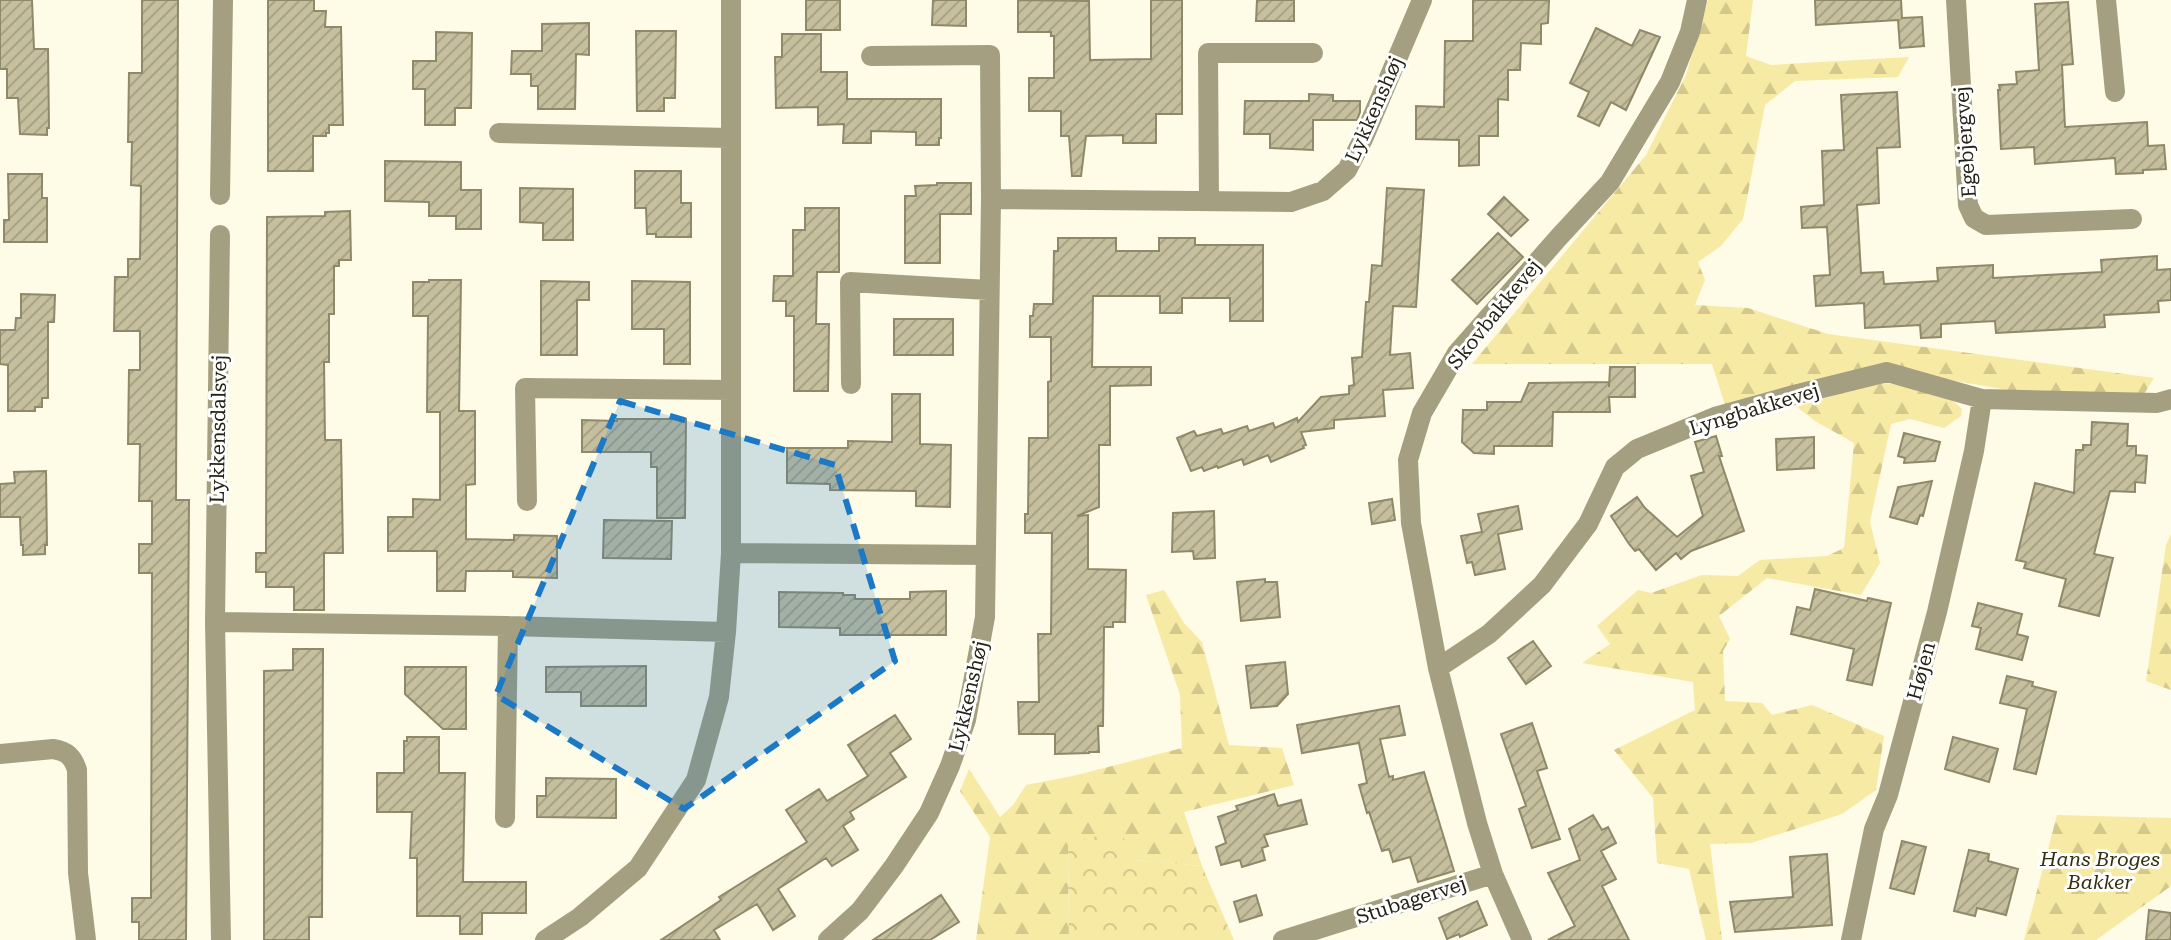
<svg xmlns="http://www.w3.org/2000/svg" width="2171" height="940" viewBox="0 0 2171 940" font-family="'Roboto Serif',serif">
<defs>
<pattern id="forest-firs" width="22" height="20" patternUnits="userSpaceOnUse" patternTransform="scale(2)"><rect width="22" height="20" fill="#f7eaa5"/><path d="M5 1l3.5 6h-7zM16 11l3.5 6h-7z" fill="#d4c88d"/></pattern>
<pattern id="park-crowns" width="20" height="18" patternUnits="userSpaceOnUse" patternTransform="scale(2)"><rect width="20" height="18" fill="#f7eaa5"/><path d="M2 6a3 3 0 1 1 6 0M12 15a3 3 0 1 1 6 0" fill="none" stroke="#d4c88d"/></pattern>
<pattern id="building-hatch" width="6" height="6" patternUnits="userSpaceOnUse" patternTransform="scale(2)"><rect width="6" height="6" fill="#c5bf9e"/><path d="M-1 1l2-2M0 6l6-6M5 7l2-2" fill="none" stroke="#a9a487"/></pattern>
</defs>
<rect width="100%" height="100%" fill="#fefbe6"/>
<!-- forest -->
<path fill="url(#forest-firs)" d="M1708,0H1753L1746,56L1771,65L1909,57L1898,77L1795,81L1765,105L1743,219L1721,246L1698,262L1705,280L1695,305L1748,308L1828,334L2154,378L2144,394L2013,391L1881,368L1725,405L1712,364H1472L1646,155L1686,75Z
M1875,382C1903,386 1942,386 1962,409L1961,416L1944,428L1910,419L1891,424L1870,522L1880,563L1861,595L1767,578L1719,616L1730,639L1723,651L1725,701L1762,703L1772,715L1812,705L1884,736L1876,790L1842,814L1751,843L1710,844L1722,940H1706L1689,869L1657,863L1653,798L1614,750L1695,710L1693,682L1582,663L1610,644L1597,626L1638,590L1651,593L1702,575L1738,576L1760,560L1827,556L1844,548L1854,443L1815,421L1797,407Z
M2171,534V690L2146,681L2166,545Z
M1164,590L1184,623L1202,642L1229,745L1282,748L1294,785L1184,812L1202,866L1134,860L1068,844L1069,940H976L990,837L960,791L969,769L1000,817L1013,805L1026,785L1077,775L1182,748L1180,695L1146,595Z
M2057,815L2171,818V886L2096,940H2024Z"/>
<!-- park -->
<path fill="url(#park-crowns)" d="M1120,830L1134,860L1202,866L1234,940H1069L1068,844Z"/>
<!-- building -->
<path fill="url(#building-hatch)" stroke="#8f8969" stroke-width="2" d="M0,0H32L34,49H48L49,128H47V135L20,134L18,98H7V69H0Z
M142,0H178L176,500H189L186,940H139V922H132V898H151L152,573H139V544H152V501H139L140,444H128L129,370H140V331H114L115,277H128V259H140L141,186L131,185L132,142H128L129,73H142Z
M268,0H314V11H326L325,27H341L343,125H329V133H326V136H313V171H268Z
M806,0H840V30H806Z
M933,0H966V26L932,25Z
M1018,0L1089,1L1090,60L1151,59V0H1182V114H1156V143H1123V135L1086,136L1081,176H1072L1069,136H1061V111H1029V78H1054V36H1051V32H1018Z
M1257,0H1294V21H1256Z
M1473,0H1549L1548,23L1541,24V44L1521,43L1520,70H1508V100L1498,99V136H1479V165L1459,166V140L1416,139V106L1444,107L1445,41H1473Z
M1815,0H1901L1902,18L1922,17L1924,46L1900,48L1898,20L1816,25Z
M2068,2L2073,64L2062,65L2065,127L2147,122L2148,146L2164,145L2166,169L2143,170V173L2116,174L2115,158L2035,164L2034,147L2001,149L1998,90H2000L1999,85L2017,84L2016,72L2039,70L2035,4Z
M589,23V55L576,54L575,109H538V86H531V74H511L512,51H542V24Z
M1596,28L1632,46L1640,30L1660,37L1626,110L1611,102L1599,126L1578,116L1589,92L1570,83Z
M636,31H676L675,98H664V111H637Z
M436,32L472,33L471,108H455V125H425V89H413V61H436Z
M782,34H821V72H847V99H941V138H939V145H916V132L871,131V143H843L844,124L818,125V107L776,108L775,57H782Z
M1897,92L1900,147L1877,148L1879,203L1857,205L1861,273L1883,272L1884,284L1938,281L1937,268L1993,265V278L2102,272L2101,260L2157,256V270L2171,269V300L2158,301L2159,312L2104,315L2105,327L1996,333L1995,321L1941,324V337L1921,338L1920,325L1865,328L1864,303L1816,306L1814,276L1830,275L1827,227L1802,228L1801,207L1824,205L1822,151L1844,150L1841,95Z
M1309,94L1333,95V101H1360V112L1357,120H1313V150L1270,148V134H1244L1245,101H1309Z
M385,161L461,162V190H481V229H456V216H429V202L385,201Z
M635,171H681V203H691V237H656V234H647L646,208H635Z
M8,174H42V198H47V242H4V220H9Z
M937,183H971V214H940V263H905V196H916L915,186L937,185Z
M520,188L573,189V240H543V223L520,222Z
M1387,188L1424,190L1416,307L1393,306L1390,355L1410,353L1413,388L1383,390L1385,416L1334,420V428L1301,432L1306,445L1303,446L1304,448L1271,462L1268,455L1244,465L1242,459L1218,468L1217,466L1204,471L1202,467L1191,471L1177,438L1194,431L1197,436L1221,429L1223,434L1247,426L1249,431L1273,423L1275,428L1297,418L1298,422L1321,397L1349,394V386L1354,385L1352,358L1362,357L1366,302H1369L1372,265L1382,266Z
M1504,197L1528,220L1511,236L1488,214Z
M805,208H839V272H817L816,324H829L828,391H794V316H786V301H773L774,276H793V230H805Z
M350,211L351,260H339V266H334V314H329V362H324L325,440H341L343,553H324V610H294V587H266V572H256V553H266L267,217L325,216V212Z
M1498,233L1523,257L1477,304L1452,280Z
M1058,238H1116V251H1159V238H1195V245H1263V321H1230V298H1182V313H1160V296H1093L1092,367H1151V385L1110,386V445H1099V507L1077,516L1088,515V569L1126,570L1125,622H1113V627H1104L1103,726H1098L1099,752H1089V753L1055,754V734H1019L1018,702H1039L1038,634H1051L1052,533H1025V514H1028L1029,438H1048V382L1051,381V337H1030V316H1033L1034,304H1053L1054,251H1058Z
M429,280H461L459,411H475V484L466,485V539L514,540V535L557,536V578L513,577V571H466L465,591H437V551H388V517H413V499L440,500V412H427L428,316H413V282H429Z
M541,281L589,282V300H577V355H541Z
M632,281L690,282V364H664V329H632Z
M21,294L55,295L54,322H48V398H42V407H35V411H8V365L0,364V330H15L16,318H21Z
M894,319H953V355H894Z
M1610,367H1635V397H1609L1610,412H1553L1552,446H1494V454L1474,453L1462,442L1463,410H1487V402H1521L1529,383L1609,382V387Z
M892,394H920V444L951,445L950,507L916,506V491L830,490V484L787,483V448H848V441L892,442Z
M617,419H686L685,518H657V467H651V452H582V420L617,421Z
M2092,422L2128,424L2127,446H2136V455L2147,456L2145,483L2135,482V492L2110,491L2094,554L2113,558L2099,616L2059,606L2066,579L2024,568L2026,562L2016,560L2035,483L2074,493L2076,450H2083V445H2091Z
M1904,433L1940,442L1935,461L1904,463L1905,458L1898,456Z
M1716,436L1722,456H1719L1744,531L1691,551L1681,559L1676,553L1656,570L1639,549L1635,551L1629,544L1611,516L1637,497L1645,508L1677,537L1703,516L1691,476L1704,472L1695,442Z
M1814,437V468L1777,470L1776,439Z
M46,471L47,545H45V554L23,555V545H21L20,517H0V484L15,483L14,472Z
M1932,481L1923,516L1920,515L1917,524L1890,517L1898,487Z
M1392,499L1395,520L1372,524L1369,503Z
M1518,506L1522,529L1498,534L1505,569L1475,575L1472,562L1467,563L1461,536L1482,532L1478,514Z
M1214,511L1215,558L1194,559L1193,551L1172,552L1173,513Z
M604,520L672,521L671,559L603,558Z
M1265,579V582H1277L1280,617L1241,621L1237,582Z
M1815,589L1867,601L1868,598L1891,603L1872,685L1847,680L1854,649L1791,634L1797,607L1810,610Z
M946,591V635H840V628L779,627V592L843,593V595H855V599H910V592Z
M1978,603L2022,614L2017,634L2028,637L2022,660L1976,649L1981,628L1972,626Z
M1533,641L1551,666L1526,684L1508,658Z
M293,649H323L322,917H309V940H264V671L293,670Z
M1285,662L1288,694L1277,706L1251,708L1246,666Z
M646,666V706H581V692H546V667Z
M405,667H466V729H443L405,694Z
M2007,676L2033,682L2032,686L2056,692L2036,774L2014,769L2027,709L2000,703Z
M1399,706L1405,735L1380,739L1389,777L1393,776V780L1424,772L1454,871L1418,882L1410,857L1393,862L1389,849L1382,851L1369,812L1367,813L1359,785L1367,783L1359,743L1302,753L1297,725Z
M895,715L911,739L890,753L906,777L850,812L854,819L843,826L858,850L832,866L826,858L778,889L795,916L773,930L757,904L714,930L720,940H661L721,900L719,897L807,842L786,810L819,789L827,801L868,776L848,745Z
M1532,723L1547,768L1537,771L1560,839L1532,848L1519,809L1526,806L1501,734Z
M407,737H439V773H465L463,882H526V913H482V934H460V916H417V858H410L412,812H377V773H404V741H407Z
M1953,737L1998,749L1989,782L1945,769Z
M546,778L616,779V818L537,817V796H546Z
M1274,794L1278,806L1301,800L1307,824L1264,835L1268,846L1262,848L1265,860L1242,867L1240,860L1221,865L1216,847L1226,843L1218,817L1238,810L1236,806Z
M1593,815L1602,830L1608,827L1616,843L1601,851L1616,879L1602,886L1629,940H1548L1575,926L1548,873L1580,860L1569,829Z
M1902,841L1926,847L1914,894L1890,888Z
M1969,850L1989,854L1988,861L2018,869L2006,915L1977,908L1975,916L1954,911Z
M1827,854L1832,925L1735,932L1730,902L1793,897L1790,857Z
M941,895L959,922L930,940H873Z
M1256,895L1262,915L1240,922L1234,902Z
M1477,901L1487,925L1460,937L1459,934L1447,939L1439,918Z
M2149,910L2171,913V940H2146Z"/>
<g fill="none" stroke-linecap="round" stroke-linejoin="round">
<!-- minor -->
<path stroke="#a49f80" stroke-width="20" d="M1956,0L1968,205L1974,218L1986,225L2132,219
M2106,0L2115,92
M871,56L990,55L991,199
M499,133L730,138
M220,195L223,0
M1209,201L1208,53H1313
M220,235L215,622L221,940
M851,384L850,282L988,290
M527,501L525,388L731,390
M731,553L986,555
M215,622L508,626L726,632
M1438,668L1489,634L1542,585L1588,524L1615,467L1637,449L1715,417L1794,395L1887,372L1982,399L2157,403L2171,399
M0,754L53,749C67,751 73,757 77,770L78,873L86,940
M505,818L508,626
M545,940L580,917L638,868L696,780L719,697L726,632L731,553V0
M828,940L860,911L894,866L929,813L950,766L966,720L985,617L991,199L1291,202L1323,191L1347,170L1363,139L1422,0
M1283,940L1493,874
M1522,940L1493,874L1477,823L1438,668L1411,523L1408,460L1422,413L1457,353L1559,237L1610,182L1670,82L1690,32L1697,0
M1851,940L1874,829L1888,795L1937,612L1974,451L1982,399"/>
</g>
<!-- marked area -->
<path fill="#1b79c6" fill-opacity="0.2" stroke="#1b79c6" stroke-width="6" stroke-dasharray="16 10" stroke-linejoin="round" d="M620,401L835,465L895,661L684,809L496,695Z"/>
<g text-anchor="middle" stroke-width="6" stroke-linejoin="round" paint-order="stroke">
<!-- street labels -->
<g font-size="20" fill="#252316" stroke="#fff">
<text transform="translate(1374 109) rotate(-66)" y="7">Lykkenshøj</text>
<text transform="translate(1965 142) rotate(-94)" y="7">Egebjergvej</text>
<text transform="translate(1494 314) rotate(-51)" y="7">Skovbakkevej</text>
<text transform="translate(1754 409) rotate(-17)" y="7">Lyngbakkevej</text>
<text transform="translate(218 429) rotate(-89)" y="7">Lykkensdalsvej</text>
<text transform="translate(1921 671) rotate(-75)" y="7">Højen</text>
<text transform="translate(968 696) rotate(-77)" y="7">Lykkenshøj</text>
<text transform="translate(1411 900) rotate(-18)" y="7">Stubagervej</text>
</g>
<!-- park labels -->
<g font-size="20" font-style="italic" fill="#36300e" stroke="#fff">
<text x="2100" y="866">Hans Broges<tspan x="2100" dy="23">Bakker</tspan></text>
</g>
</g>
</svg>
